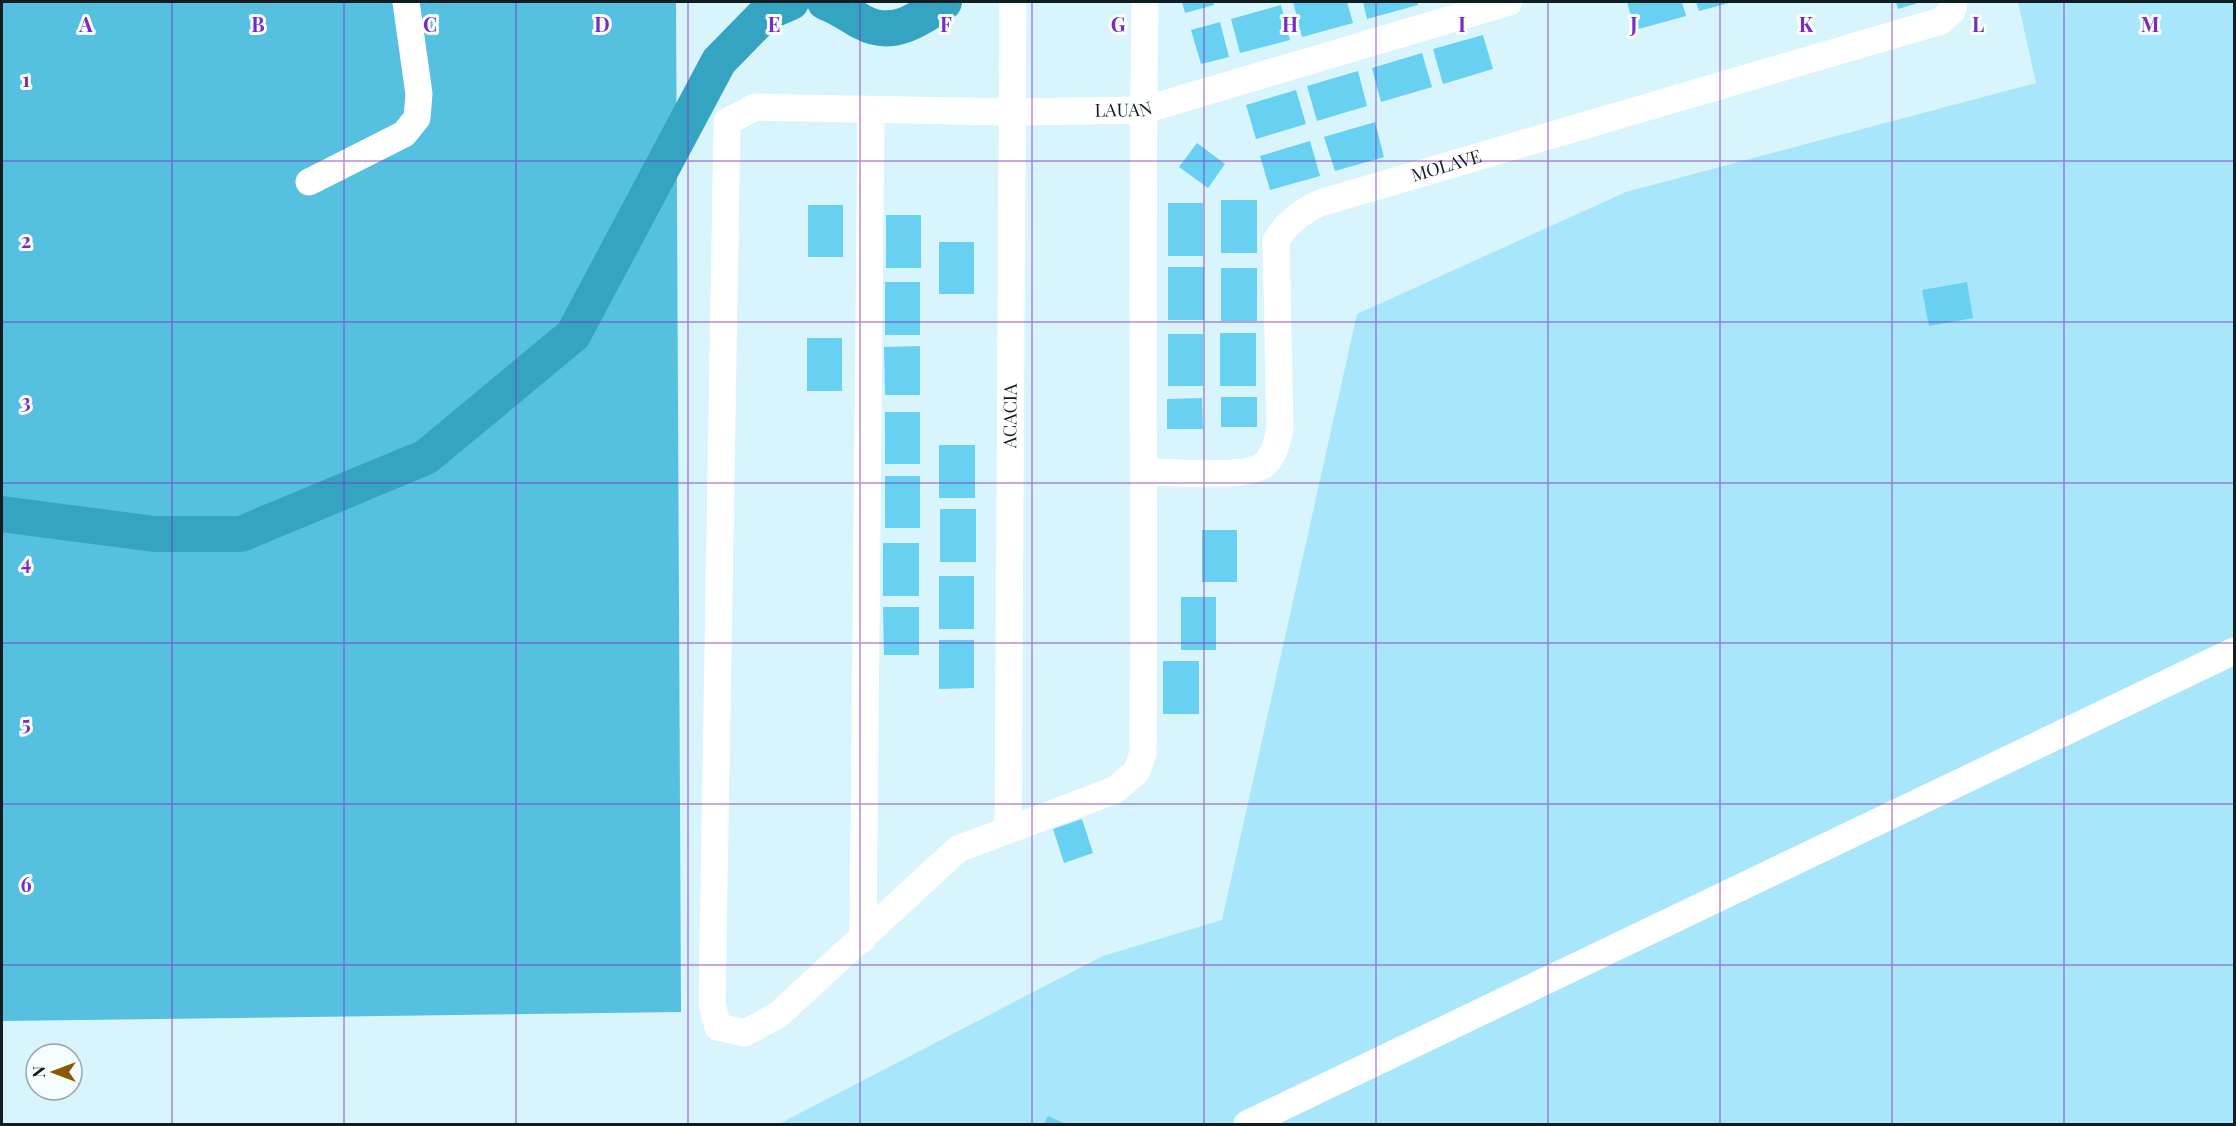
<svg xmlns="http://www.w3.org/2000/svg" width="2236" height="1126" viewBox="0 0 2236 1126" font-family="'Playfair Display',serif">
<rect width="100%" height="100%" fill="#d8f4fd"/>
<!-- green -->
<path fill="#a8e6fb" d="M2018,2H2234V1124H779L1103,956L1222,920L1357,314L1626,192L2036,83Z"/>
<!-- forest -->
<path fill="#55c0df" d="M2,2H676L681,1012L2,1021Z"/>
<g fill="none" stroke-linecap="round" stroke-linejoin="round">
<!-- canal -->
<path stroke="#34a4c2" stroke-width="36" d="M825,2C839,7 849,15 862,22C893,39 919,19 944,2
M2,514L154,534H241L426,457L573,335L719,61L766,13L791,2"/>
</g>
<!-- building -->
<path fill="#68d1f1" d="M1182,2H1213L1214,5L1185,13Z
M1293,2H1347L1353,23L1302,37Z
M1363,2H1417L1418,5L1367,19Z
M1627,2H1682L1686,16L1635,30Z
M1696,2H1733L1699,11Z
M1896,2H1921L1898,9Z
M1281,5L1290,40L1240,53L1231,19Z
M1220,22L1229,57L1201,64L1191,30Z
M1483,35L1493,69L1443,84L1433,49Z
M1422,53L1432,87L1381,102L1372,68Z
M1358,71L1367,106L1317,121L1307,86Z
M1296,90L1306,124L1256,139L1246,105Z
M1375,122L1384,157L1335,171L1324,137Z
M1310,141L1320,176L1270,190L1260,156Z
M1197,143L1225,164L1208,188L1179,167Z
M1221,200H1257V253H1221Z
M1168,203H1203V256H1168Z
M808,205H843V257H808Z
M886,215H921V268H886Z
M939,242H974V294H939Z
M1168,267H1204V320H1168Z
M1221,268H1257V321H1221Z
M885,282H920V335H885Z
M1967,282L1973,318L1929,326L1922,290Z
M1220,333H1256V386H1220Z
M1168,334H1203V386H1168Z
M807,338H842V391H807Z
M920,346V395H885L884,347Z
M1221,397H1257V427H1221Z
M1202,398L1203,429H1167V399Z
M885,412H920V464H885Z
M939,445H975V498H939Z
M885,476H920V528H885Z
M940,509H976V562H940Z
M1202,530H1237V582H1202Z
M883,543H919V596H883Z
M939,576H974V629H939Z
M1181,597H1216V650H1181Z
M883,607H919V655H884Z
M939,640H974V688L939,689Z
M1163,661H1199V714H1163Z
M1082,819L1093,853L1064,863L1053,829Z
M1048,1116L1066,1124H1044Z"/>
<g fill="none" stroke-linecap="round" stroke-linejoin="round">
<!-- street -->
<g stroke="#fff" stroke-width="27">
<path id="s1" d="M1145,2C1141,252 1145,502 1143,753L1137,771L1115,790L958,849L778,1015L745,1033L718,1027L712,1004L727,122L755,107L1011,112L1144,110L1509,2"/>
<path d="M309,182L404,134L417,118L419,94L406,2"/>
<path id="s2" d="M1146,472C1173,472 1240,479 1262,466C1274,458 1277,442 1280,429L1276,241C1287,222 1300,213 1320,203L1941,21L1952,11L1954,2"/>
<path id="s3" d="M1008,830L1013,2"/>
<path d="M863,939L871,111"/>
<path d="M1247,1124L2234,651"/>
</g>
</g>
<!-- grid -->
<path fill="none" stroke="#7b2cbf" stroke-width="1.5" stroke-opacity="0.55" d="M172,2V1124M344,2V1124M516,2V1124M688,2V1124M860,2V1124M1032,2V1124M1204,2V1124M1376,2V1124M1548,2V1124M1720,2V1124M1892,2V1124M2064,2V1124M2,161H2234M2,322H2234M2,483H2234M2,643H2234M2,804H2234M2,965H2234"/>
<g text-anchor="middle" stroke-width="6" stroke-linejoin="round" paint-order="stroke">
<!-- street labels -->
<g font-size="18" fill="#101d21" stroke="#f6fdff">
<text dy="6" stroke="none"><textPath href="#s1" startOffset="2583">LAUAN</textPath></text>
<text dy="6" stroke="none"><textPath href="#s2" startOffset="538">MOLAVE</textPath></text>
<text dy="6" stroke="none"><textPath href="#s3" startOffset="414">ACACIA</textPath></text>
</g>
</g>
<g font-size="20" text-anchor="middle" font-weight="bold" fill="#7b2cbf" stroke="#f6fdff" stroke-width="6" stroke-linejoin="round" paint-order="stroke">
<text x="86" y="32">A</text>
<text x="258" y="32">B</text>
<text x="430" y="32">C</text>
<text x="602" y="32">D</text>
<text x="774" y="32">E</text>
<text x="946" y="32">F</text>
<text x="1118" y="32">G</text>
<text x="1290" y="32">H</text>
<text x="1462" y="32">I</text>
<text x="1634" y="32">J</text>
<text x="1806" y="32">K</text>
<text x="1978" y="32">L</text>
<text x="2150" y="32">M</text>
<text x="26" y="87">1</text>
<text x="26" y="248">2</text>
<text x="26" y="409">3</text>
<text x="26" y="570">4</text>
<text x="26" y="731">5</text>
<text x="26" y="892">6</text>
</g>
<!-- border -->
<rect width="2236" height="1126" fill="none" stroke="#101d21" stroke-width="6"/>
<!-- north arrow -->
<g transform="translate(54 1072) rotate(270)"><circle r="28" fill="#f6fdff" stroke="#9aa3a6" stroke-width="1.5"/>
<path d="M0-4.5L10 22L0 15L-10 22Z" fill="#8a5702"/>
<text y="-9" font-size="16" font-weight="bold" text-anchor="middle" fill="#101d21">N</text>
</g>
</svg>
